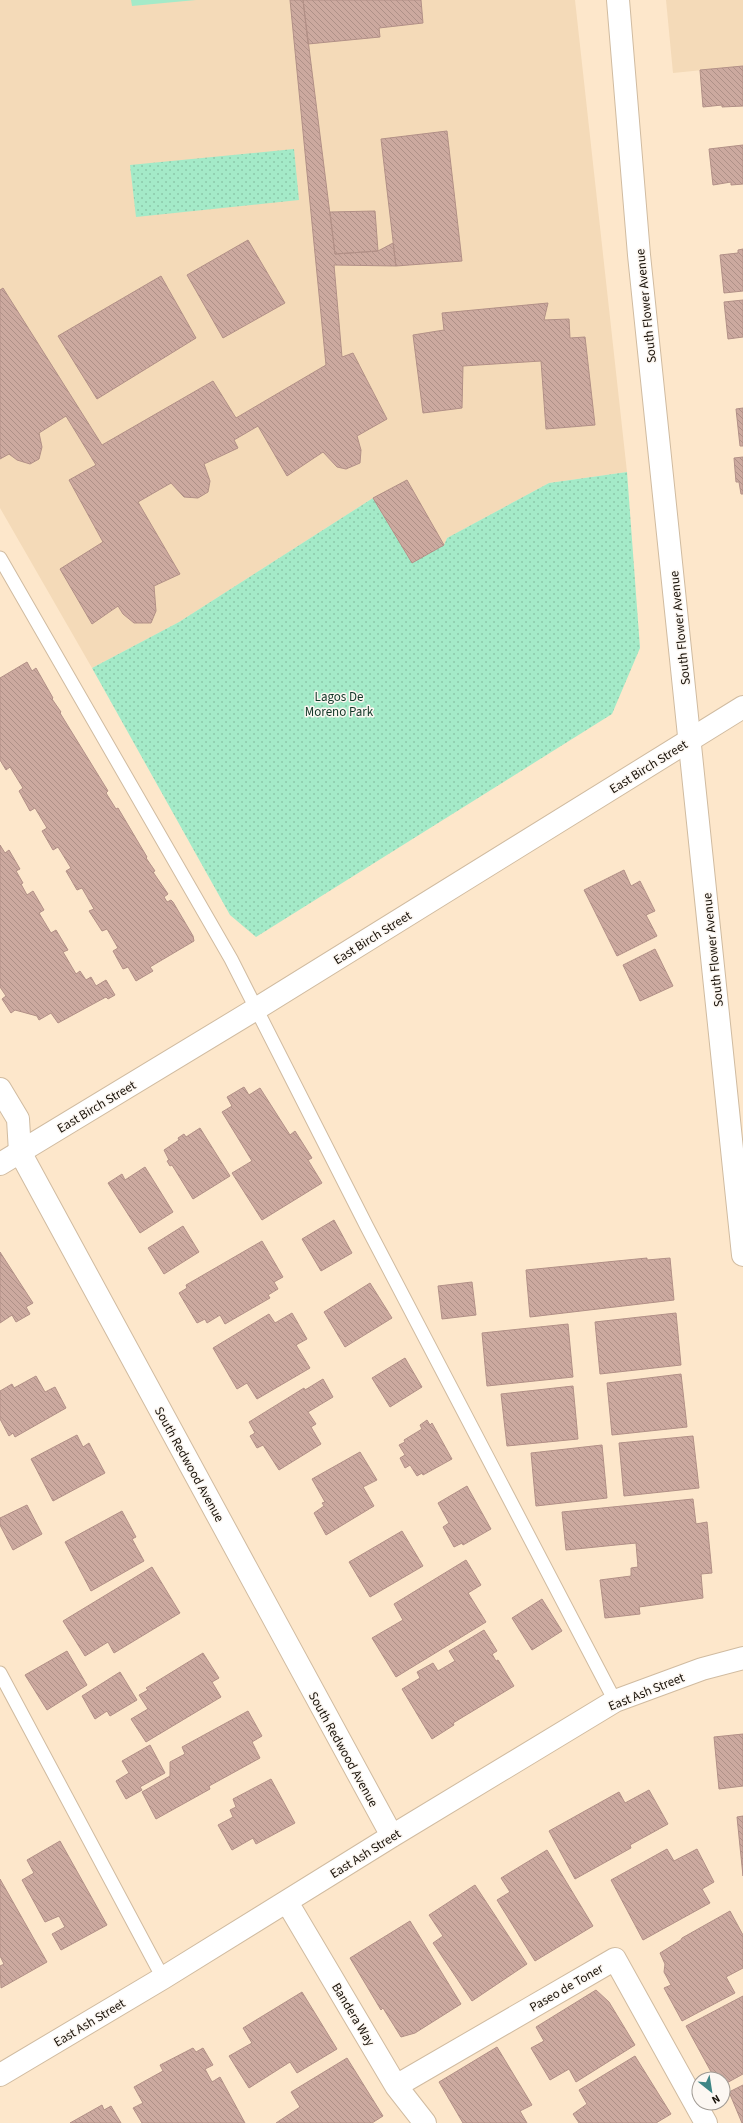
<svg xmlns="http://www.w3.org/2000/svg" width="743" height="2123" viewBox="0 0 743 2123" font-family="'Source Sans 3',sans-serif">
<defs>
<pattern id="park-dots" width="8" height="8" patternUnits="userSpaceOnUse"><rect width="8" height="8" fill="#a4eac8"/><path d="M2 2h.1M6 6h.1" fill="none" stroke="#8cc8aa" stroke-width="1.8" stroke-linecap="round"/></pattern>
<pattern id="building-back-hatch" width="6" height="6" patternUnits="userSpaceOnUse"><rect width="6" height="6" fill="#cca99f"/><path d="M-1 5l2 2M0 0l6 6M5-1l2 2" fill="none" stroke="#ae9087"/></pattern>
</defs>
<rect width="100%" height="100%" fill="#fde7cb"/>
<!-- built -->
<path fill="#f4dab8" d="M0,0H575L627,472L549,483L447,538L444,545L412,563L373,498L179,622L92,668L0,508Z
M666,0H743V66L673,73Z"/>
<!-- grass -->
<path fill="#a4eac8" d="M131,0H196L132,6Z"/>
<!-- park -->
<path fill="url(#park-dots)" d="M294,149L299,200L136,217L130,165Z
M627,472L640,648L612,714L256,937L230,915L92,668L179,622L373,498L412,563L444,545L447,538L549,483Z"/>
<!-- building -->
<path fill="url(#building-back-hatch)" stroke="#b29087" d="M290,0H303L335,254L378,251L393,243L396,266L334,265L342,357L353,353L387,419L357,436L361,450L360,463L346,469L337,467L323,452L287,476L258,426L234,440L238,448L204,464L210,481L208,492L198,498L184,497L171,483L138,502L180,574L154,586L156,611L151,623H134L123,614L118,606L92,624L60,569L103,542L69,480L96,465L66,416L39,433L42,447L39,459L30,464L17,460L9,454L0,459V290L3,288L102,445L213,381L236,418L326,365Z
M303,0H421L423,23L379,28L380,37L308,44Z
M743,66V106L722,107V105L703,107L700,70Z
M447,131L462,261L396,266L381,139Z
M743,145V184L731,185V182L713,185L709,149Z
M375,211L378,251L335,254L330,212Z
M248,240L285,303L223,338L187,275Z
M743,249V291L724,293L720,255L738,253V250Z
M161,276L196,338L97,399L58,336Z
M743,300V337L728,339L724,302Z
M548,303L544,320L569,319L570,338L585,337L595,425L546,429L541,361L463,366L462,408L423,413L413,335L444,330L442,313Z
M743,408V446H740L736,409Z
M743,457V494H741L739,482H736L734,458Z
M407,480L444,545L412,563L373,498Z
M27,662L32,671L36,668L53,698L52,699L61,712L60,713L108,791L106,793L116,809L118,808L147,857L146,858L155,871L153,872L168,894L164,897L167,902L171,900L173,902L193,936L194,941L150,967L153,971L136,981L128,967L123,969L113,951L118,948L107,929L102,931L89,911L94,909L82,888L77,890L66,871L71,868L58,847L53,850L42,831L47,828L35,808L30,811L19,791L23,788L10,767L6,770L0,760V678Z
M0,845L5,853L9,850L20,869L16,871L23,883L21,884L27,895L33,891L44,910L39,913L51,933L56,930L68,950L63,952L76,974L80,971L86,980L91,977L96,986L106,980L115,995L108,999L106,997L58,1023L51,1013L39,1020L37,1016L15,1010L11,1013L2,999L6,996L0,987Z
M624,870L631,886L640,881L655,911L646,915L657,936L617,956L584,890Z
M655,949L673,986L640,1001L623,965Z
M244,1087L249,1095L260,1088L290,1135L295,1131L312,1158L308,1160L322,1183L262,1220L232,1173L252,1161L222,1112L232,1106L227,1097Z
M200,1128L230,1176L193,1199L172,1165L170,1166L167,1161L169,1160L164,1150L179,1140L178,1138L184,1134L186,1137Z
M145,1167L173,1212L140,1233L108,1183L122,1174L125,1180Z
M334,1220L352,1253L321,1271L302,1239Z
M183,1226L199,1252L164,1274L148,1248Z
M262,1241L283,1277L274,1282L278,1289L268,1295L270,1298L225,1324L220,1315L207,1323L205,1319L197,1323L179,1293L187,1288L186,1285Z
M0,1252L33,1303L26,1307L30,1314L16,1322L12,1315L0,1323Z
M647,1258V1260L670,1258L674,1300L530,1317L526,1270Z
M472,1282L476,1315L442,1319L438,1286Z
M370,1283L392,1318L345,1347L324,1312Z
M292,1313L307,1339L296,1345L310,1368L257,1399L247,1383L237,1389L213,1348L269,1314L275,1323Z
M676,1313L681,1365L600,1374L595,1322Z
M568,1324L573,1377L487,1386L482,1333Z
M405,1358L422,1387L390,1407L372,1378Z
M681,1374L687,1427L612,1435L607,1383Z
M36,1376L45,1392L55,1387L66,1408L15,1437L13,1433L9,1436L0,1419V1391L12,1384L14,1388Z
M323,1379L333,1397L308,1412L316,1424L311,1427L321,1444L279,1470L263,1445L257,1448L250,1436L255,1433L249,1422L304,1388L305,1390Z
M573,1386L578,1439L507,1446L501,1394Z
M427,1420L430,1425L432,1423L452,1459L423,1475L422,1473L417,1476L410,1465L405,1468L400,1458L405,1455L399,1445L405,1442L404,1440L422,1429L420,1425Z
M77,1435L83,1447L89,1443L105,1473L53,1501L31,1459Z
M693,1436L699,1488L624,1496L619,1443Z
M602,1445L607,1498L536,1506L531,1453Z
M360,1452L377,1480L363,1487L374,1506L326,1535L314,1513L324,1506L322,1503L325,1502L312,1479Z
M467,1486L491,1529L463,1545L462,1543L454,1547L443,1527L449,1523L438,1503Z
M693,1499L696,1524L707,1522L712,1573L701,1574L703,1598L639,1607L640,1614L605,1618L600,1580L631,1576V1568L638,1567L636,1543L566,1550L562,1512Z
M27,1505L42,1534L13,1550L0,1525V1518Z
M122,1511L136,1537L132,1539L144,1561L91,1591L65,1542Z
M402,1531L423,1566L370,1597L349,1562Z
M466,1560L481,1585L468,1593L486,1622L396,1677L372,1638L403,1620L394,1604Z
M152,1567L180,1613L114,1653L108,1642L85,1656L63,1621Z
M542,1599L562,1631L532,1650L512,1618Z
M484,1630L497,1651L492,1654L496,1661L498,1660L514,1686L453,1723L454,1725L432,1739L402,1689L420,1678L417,1672L433,1663L438,1671L455,1661L449,1651Z
M67,1651L87,1685L47,1710L25,1675Z
M203,1653L219,1678L212,1682L221,1697L146,1742L131,1719L148,1709L139,1695L148,1690L146,1688Z
M120,1672L137,1700L110,1716L107,1711L95,1719L82,1696Z
M248,1711L262,1736L252,1742L260,1758L209,1786L210,1789L156,1819L142,1792L170,1776V1762L185,1754L182,1747Z
M743,1734V1786L719,1789L714,1737Z
M150,1745L165,1773L140,1787L142,1790L126,1799L116,1781L129,1773L122,1761Z
M271,1779L295,1823L256,1844L253,1838L232,1850L218,1825L233,1817L230,1810L236,1807L233,1799Z
M649,1790L668,1824L630,1845L631,1848L575,1879L549,1831L619,1792L625,1803Z
M743,1816V1876L737,1817Z
M60,1841L107,1925L61,1950L52,1934L65,1927L59,1916L45,1922L22,1880L34,1873L27,1860Z
M667,1849L674,1861L697,1849L714,1882L702,1889L710,1903L643,1940L611,1880Z
M547,1850L593,1926L535,1961L497,1900L510,1892L501,1878Z
M0,1879L47,1962L1,1988L0,1966L4,1964L0,1956Z
M475,1885L527,1964L472,2001L433,1943L443,1936L429,1915Z
M730,1911L743,1935V1968L726,1977L735,1993L682,2021L664,1988L671,1985L664,1972L665,1964L660,1953L681,1940L682,1938Z
M410,1921L461,2004L415,2033L401,2037L383,2008L381,2010L350,1958Z
M596,1990L609,2002L635,2045L576,2082L569,2069L550,2080L531,2048L544,2041L536,2027Z
M302,1992L337,2049L297,2073L290,2062L249,2088L229,2056L252,2043L243,2028Z
M743,1996V2074L723,2085V2079H715L686,2026Z
M497,2047L532,2105L520,2111L527,2123H463L439,2082Z
M193,2048L196,2052L203,2048L213,2065L205,2069L212,2082L220,2077L245,2123H142L133,2108L143,2103L134,2087L163,2071L160,2065Z
M635,2056L671,2114L656,2123H579L573,2114L587,2104L579,2090Z
M347,2058L383,2116L372,2123H276L300,2107L291,2092Z
M743,2085V2123H742L729,2092Z
M102,2105L104,2110L111,2106L121,2123H70Z"/>
<g fill="none" stroke-linecap="round" stroke-linejoin="round">
<defs>
<path id="lane" d="M0,558L231,959L367,1227L615,1701
M0,1673L163,1978"/>
<path id="street" d="M618,0L639,255L743,1255
M0,1089L18,1119L20,1152L392,1836
M287,1902L396,2086L425,2123
M0,2075L163,1978L392,1836L615,1701L702,1669L743,1658
M396,2086L615,1959L706,2123"/>
<path id="secondary" d="M0,1164L256,1009L743,707"/>
</defs>
<!-- lane casing -->
<use href="#lane" stroke="#d0bba0" stroke-width="15"/>
<!-- street casing -->
<use href="#street" stroke="#d0bba0" stroke-width="24"/>
<!-- secondary casing -->
<use href="#secondary" stroke="#d0bba0" stroke-width="24"/>
<!-- lane -->
<use href="#lane" stroke="#fff" stroke-width="13"/>
<!-- street -->
<use href="#street" stroke="#fff" stroke-width="22"/>
<!-- secondary -->
<use href="#secondary" stroke="#fff" stroke-width="22"/>
</g>
<g text-anchor="middle" stroke-width="3" stroke-linejoin="round" paint-order="stroke">
<!-- street labels -->
<g font-size="13" fill="#181108" stroke="#fcf7f2">
<text transform="translate(645 306) rotate(-96)" y="5">South Flower Avenue</text>
<text transform="translate(679 628) rotate(-96)" y="5">South Flower Avenue</text>
<text transform="translate(648 766) rotate(-32)" y="5">East Birch Street</text>
<text transform="translate(372 937) rotate(-32)" y="5">East Birch Street</text>
<text transform="translate(712 950) rotate(-96)" y="5">South Flower Avenue</text>
<text transform="translate(96 1106) rotate(-31)" y="5">East Birch Street</text>
<text transform="translate(190 1464) rotate(61)" y="5">South Redwood Avenue</text>
<text transform="translate(646 1691) rotate(-22)" y="5">East Ash Street</text>
<text transform="translate(344 1749) rotate(61)" y="5">South Redwood Avenue</text>
<text transform="translate(365 1853) rotate(-32)" y="5">East Ash Street</text>
<text transform="translate(566 1987) rotate(-30)" y="5">Paseo de Toner</text>
<text transform="translate(354 2014) rotate(59)" y="5">Bandera Way</text>
<text transform="translate(89 2022) rotate(-31)" y="5">East Ash Street</text>
</g>
<!-- park labels -->
<g font-size="13" fill="#103626" stroke="#fcf7f2">
<text x="339" y="701">Lagos De<tspan x="339" dy="15">Moreno Park</tspan></text>
</g>
</g>
<!-- north arrow -->
<g transform="translate(711 2091) rotate(150)"><circle r="19" fill="#fcf7f2" stroke="#a19b94"/>
<path d="M0-3L7 15L0 10L-7 15Z" fill="#3e8686"/>
<text y="-6" font-size="11" font-weight="bold" text-anchor="middle" fill="#181108">N</text>
</g>
</svg>
